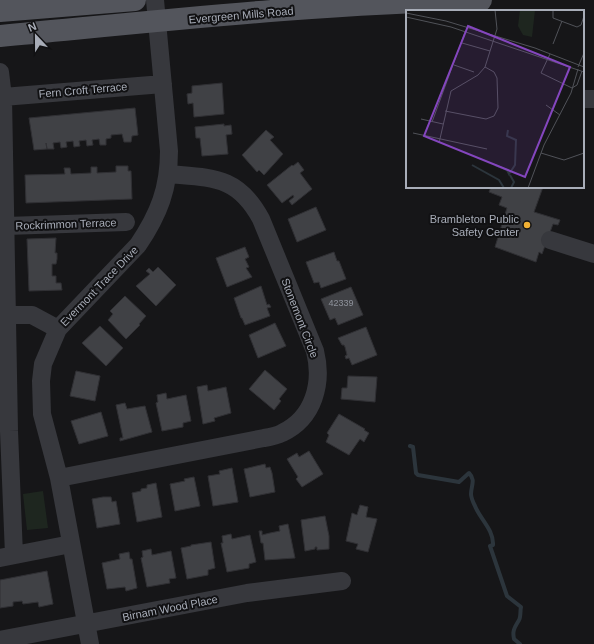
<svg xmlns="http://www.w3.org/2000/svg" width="594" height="644" viewBox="0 0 594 644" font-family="Arial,sans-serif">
<rect width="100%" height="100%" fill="#161618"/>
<!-- green -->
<path fill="#1e261f" d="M43,491L48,528L27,530L23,494Z"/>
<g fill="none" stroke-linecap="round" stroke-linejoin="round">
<!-- stream -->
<path stroke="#2c353c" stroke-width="4" d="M410,446L413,447L416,473L418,475L459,482L469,473C476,480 471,486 471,494C471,497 473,502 475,506C480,519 494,530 493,545L490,546L507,596L521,607C520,611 521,617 519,620C515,627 512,630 514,639L520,644"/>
</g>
<!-- building -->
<path fill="#404145" stroke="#303034" d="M222,83L224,114L194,117L193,103L188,104L187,94L192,93V86Z
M135,108L138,135L132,136L131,142H124L122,134L111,135V138L106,139V145H100L99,139L92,140L93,145L87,146L86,140L79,141L80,146L74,147L73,141L66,142L67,147L61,148L60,142L53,143L54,149H47L46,143L47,149L34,150L29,118Z
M224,124V126L231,125L232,134L226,135L228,154L202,156L200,138H196L195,127Z
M266,130L274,137L270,140L283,154L264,175L259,170L257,172L242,155Z
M298,162L304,170L300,173L312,189L292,205L289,201L294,197L293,195L282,203L267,185L292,165L293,166Z
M116,166H128V171H131L132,199L26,203L25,175L65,174L64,168H70L71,174L91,173V167H97V173L116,172Z
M491,187H543L534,212L560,220L558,225L553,224L542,254L539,252L536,262L495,247L507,208L499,205L502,197L489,192Z
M316,207L326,230L297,242L288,219Z
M56,238L55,253H57V259L56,264H52V276H56V283H61L62,290L29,291L27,239Z
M245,247L249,257L245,259L249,267L246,268L252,277L227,287L216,258Z
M334,252L337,261H339L346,279L321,288L319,282L314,283L306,262Z
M158,267L176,285L156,306L136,286L150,274L146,271L149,268L153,272Z
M261,286L267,305L269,304L271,307L267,308L270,316L245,325L242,318H241L234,298Z
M351,287L363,315L338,325L335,318L330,320L321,299Z
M125,296L146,316L139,324L140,325L126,339L108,320L113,314L110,311Z
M275,323L286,346L258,358L249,335Z
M100,326L123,348L106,366L82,343Z
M366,327L377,355L352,365L349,358L346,359L345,356L347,355L345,347L344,345H342L338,338Z
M265,370L287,389L279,399L281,401L274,410L249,389Z
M76,371L100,376L95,401L70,396Z
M348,376L377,377L375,402L341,399L342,388H347Z
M207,385L208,391L226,387L231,413L214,418L215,421L203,424L197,387Z
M166,393L167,399L186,395L191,421L183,423V427L162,431L156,403L158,402L157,395Z
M125,403L127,409L145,406L152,432L120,441V438H123L116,405Z
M101,412L108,436L79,444L71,421Z
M339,414L365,429L364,430L369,433L364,442L360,439L349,455L326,442L329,435L327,433Z
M309,451L323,474L302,487L296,479L298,477L287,459L297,453L299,457Z
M265,464L266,468L270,467L272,473L275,492L250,497L244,469Z
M232,468L238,502L213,506L208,476L220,474L219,471Z
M194,477L200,506L175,511L170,484L185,481L184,479Z
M156,483L162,517L137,522L132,493L141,491V489L147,488V485Z
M103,497H111L112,502L116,501L120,524L97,528L92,499Z
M360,505L368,507L366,517L377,519L368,552L356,549L358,544L346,541L352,513L357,515Z
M325,516L329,536V549L317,550V547H315V549L305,551L301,520Z
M288,524L295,558L265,560L263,543H261L259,531H262V535L270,533L280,531L279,526Z
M231,534L232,539L250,535L256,562L249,564V568L227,572L221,543H223L222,536Z
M211,542L215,568L208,570V575L187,579L181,548L191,546V545Z
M151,549L152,555L171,551L176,578L169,579L170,583L147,587L141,558L143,557L142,551Z
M129,552L130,559H132L137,588L126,591L125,587L107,589L102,563L120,559L119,554Z
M47,571L53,604L39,607L38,602L23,604L22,601L13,602V606L0,608V580Z"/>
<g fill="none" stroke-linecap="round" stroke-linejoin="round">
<!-- minor -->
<path stroke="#37383d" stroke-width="18" d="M0,72L3,97L9,431L14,555
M3,97L163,84
M583,99H594
M6,226L126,222
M550,240L594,254
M8,315H32L58,329
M59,478L264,438C270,437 276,436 282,433C314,418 323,383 315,351L261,219C238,176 213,178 169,174
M0,558L71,544
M0,640L247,593L342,581
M90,644L59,478L42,414L41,381L43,364L58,329L138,245C159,214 169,188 169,151L155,0"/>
<!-- major -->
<path stroke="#53555c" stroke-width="22" d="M0,11L135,0
M0,36C160,21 321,3 481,0"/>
</g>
<!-- markers -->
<circle fill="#f2b134" stroke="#111113" stroke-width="1.5" cx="527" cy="225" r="4"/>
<g text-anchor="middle" stroke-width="4" stroke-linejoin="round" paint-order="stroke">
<!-- number labels -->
<g font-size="9" fill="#8e929b">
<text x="341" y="306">42339</text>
</g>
<!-- street labels -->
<g font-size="11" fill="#a8adb8" stroke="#111113">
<text transform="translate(241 15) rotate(-5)" y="4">Evergreen Mills Road</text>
<text transform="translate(83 90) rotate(-5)" y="4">Fern Croft Terrace</text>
<text transform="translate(66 224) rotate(-2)" y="4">Rockrimmon Terrace</text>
<text transform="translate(99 286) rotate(-46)" y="4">Evermont Trace Drive</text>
<text transform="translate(300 318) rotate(69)" y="4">Stonemont Circle</text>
<text transform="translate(170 608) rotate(-11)" y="4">Birnam Wood Place</text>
</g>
<!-- poi labels -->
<g font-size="11" fill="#a8adb8" stroke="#111113" text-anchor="end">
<text x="519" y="223">Brambleton Public<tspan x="519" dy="13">Safety Center</tspan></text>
</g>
</g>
<!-- overview -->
<g transform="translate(406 10)">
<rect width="178" height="178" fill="#161618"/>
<path d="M114,0H129L126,27L117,25L112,16Z" fill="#1e261f"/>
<path fill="none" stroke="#2c353c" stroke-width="2" d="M66,155L93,170L98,178M89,155L101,160L103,164L109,155L110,130L101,126L102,120M104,165L108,172L105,178"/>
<path fill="none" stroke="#505258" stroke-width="1" d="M147,0V8L171,17L175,15L178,6M0,3L40,11L129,38L178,57M0,7L45,17L178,62M56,33L84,41M147,34L156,11M144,44L135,63L166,78M48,55L68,62M172,57L178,43M166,78L171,75L176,61M140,95L154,105M39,101L80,109L88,106L92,98L91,68L88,62L79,57M15,109L37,114M26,112L59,22M7,123L81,139M33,133L45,81L72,65L79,57L91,19L89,0M135,143L158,150L178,143M122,178L138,135L165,83L172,59"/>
<path fill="#8446be" fill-opacity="0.15" stroke="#8446be" stroke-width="2" d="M62,16L164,57L119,167L18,126Z"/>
<rect width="178" height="178" fill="none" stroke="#a8adb8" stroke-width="2"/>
</g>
<!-- north arrow -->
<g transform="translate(36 36) rotate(338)" stroke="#111113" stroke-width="3" paint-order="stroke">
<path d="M0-3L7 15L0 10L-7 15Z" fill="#a8adb8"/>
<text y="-6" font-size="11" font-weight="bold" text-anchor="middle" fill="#a8adb8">N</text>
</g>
</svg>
